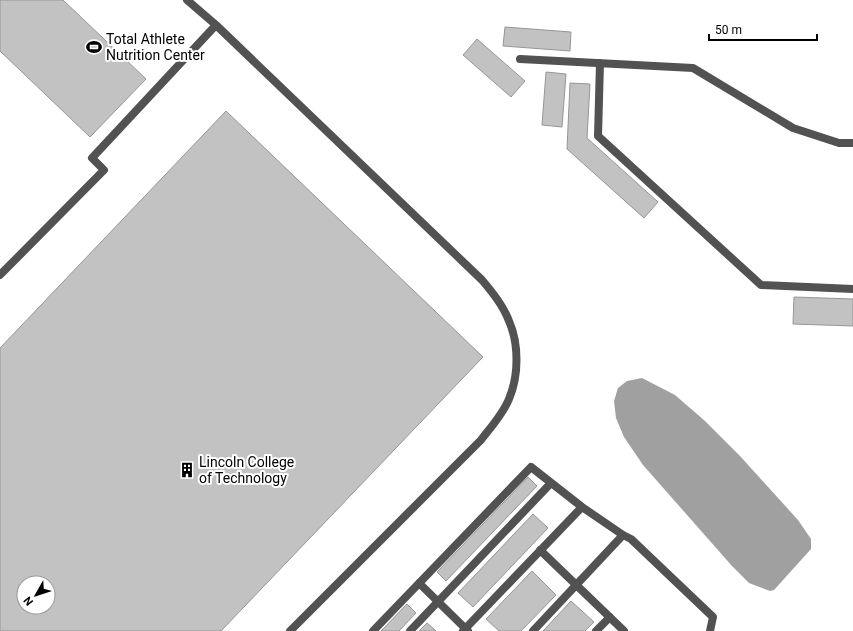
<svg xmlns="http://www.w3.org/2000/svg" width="853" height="631" viewBox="0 0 853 631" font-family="Roboto,sans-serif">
<rect width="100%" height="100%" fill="#fff"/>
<!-- water -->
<path fill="#a0a0a0" d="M642,378L675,395L705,421L740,456L798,520L811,539V549L774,590L770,591L749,583L732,566L643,465L624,437L616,418L614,401L618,388L627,381Z"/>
<!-- building -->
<path fill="#c2c2c2" stroke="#969696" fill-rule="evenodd" d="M0,0H63L146,79L90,137L0,51Z
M505,27L571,32L570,51L503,46Z
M477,39L525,81L511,97L463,55Z
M546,72L566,74L562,127L542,125Z
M570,83L590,84L587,138L658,202L644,218L567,149Z
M226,111L483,357L221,631H0V348ZM24,583H48V607H24Z
M794,297L853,299V326L793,324Z
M528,477L537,486L446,581L437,572Z
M533,514L548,528L473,607L458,593Z
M532,571L556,595L521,631H499L486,619Z
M571,601L594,622L585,631H543Z
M407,604L416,613L399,631H381Z
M427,623L436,631H419Z"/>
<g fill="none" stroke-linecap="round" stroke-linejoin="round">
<!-- service -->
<path stroke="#525252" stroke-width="8" d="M187,0L216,25L482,280C492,292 503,305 509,321C519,344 519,375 509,399C503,414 491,427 481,440L290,631
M520,59L693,68L793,128L839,143H853
M600,63L598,136L761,285L853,289
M0,275L104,170L92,158L216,25
M540,550L624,631
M419,583L468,631
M373,631L531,467L582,507L623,535L631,539L713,617L710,631
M410,631L551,483
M463,631L582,507
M533,631L623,535
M596,631L610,617"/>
</g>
<!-- icons -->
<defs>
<symbol id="stadium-bare" viewBox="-9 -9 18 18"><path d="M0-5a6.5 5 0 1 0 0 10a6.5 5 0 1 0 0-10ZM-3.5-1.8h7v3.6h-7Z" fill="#000" stroke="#fff" stroke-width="2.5" paint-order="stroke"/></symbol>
<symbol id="building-bare" viewBox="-9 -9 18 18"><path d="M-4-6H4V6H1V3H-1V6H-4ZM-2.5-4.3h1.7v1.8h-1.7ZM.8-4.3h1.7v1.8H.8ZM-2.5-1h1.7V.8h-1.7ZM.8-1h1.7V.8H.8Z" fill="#000" stroke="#fff" stroke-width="2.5" paint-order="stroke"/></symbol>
</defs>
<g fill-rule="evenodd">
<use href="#stadium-bare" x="83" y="36" width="22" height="22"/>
<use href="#building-bare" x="176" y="459" width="22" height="22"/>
</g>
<g text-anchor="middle" stroke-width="4" stroke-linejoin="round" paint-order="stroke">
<!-- poi labels -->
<g font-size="14" fill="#000" stroke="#fff" text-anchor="start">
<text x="106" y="44">Total Athlete<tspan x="106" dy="16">Nutrition Center</tspan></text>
<text x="199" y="467">Lincoln College<tspan x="199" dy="16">of Technology</tspan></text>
</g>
</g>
<!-- north arrow -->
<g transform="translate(36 595) rotate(231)"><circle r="19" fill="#ffffff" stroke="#999999"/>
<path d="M0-3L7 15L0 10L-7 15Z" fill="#000000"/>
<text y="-6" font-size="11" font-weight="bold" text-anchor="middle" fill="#000000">N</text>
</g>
<!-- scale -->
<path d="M709 34v6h108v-6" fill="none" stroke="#000000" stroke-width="2"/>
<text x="715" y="34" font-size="12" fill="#000000" stroke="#ffffff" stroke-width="3" paint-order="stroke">50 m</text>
</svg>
